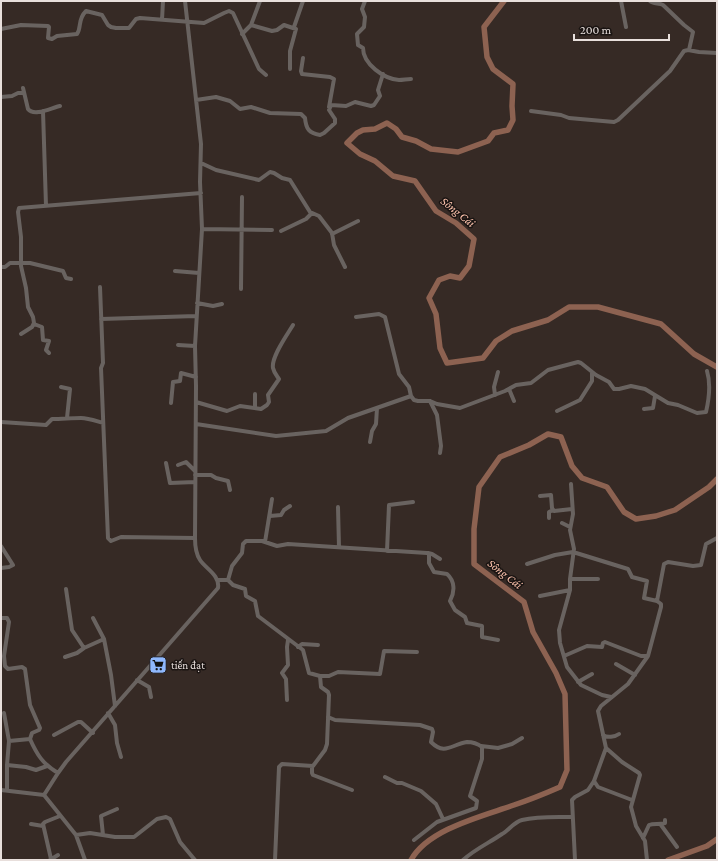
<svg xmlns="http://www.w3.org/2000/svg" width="718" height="861" viewBox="0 0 718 861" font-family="'Crimson Pro',serif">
<rect width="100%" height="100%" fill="#362a25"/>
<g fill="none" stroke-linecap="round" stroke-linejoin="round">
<!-- river -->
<path stroke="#8d6251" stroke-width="5.5" d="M504,1L484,27L487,57L493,69L513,84L512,106L513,120L508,130L494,133L488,141L458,152L431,149L416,141L402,137L396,129L387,123L375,129L363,130L357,133L347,143L360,154L375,161L393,176L415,181L436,211L456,223L474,239L469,266L460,278L450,276L439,280L429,298L436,314L440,348L447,363L483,358L496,341L512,331L548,320L569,307H598L661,324L694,354L717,367
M411,860C428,829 483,816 514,805C529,800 544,794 560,787L567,770L565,694L556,673L533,632L524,602L474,564V529L479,487L500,457L529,445L548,434L561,437L572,466L582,478L607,487L624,512L636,519L656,516L675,510L709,487L717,479
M668,860L707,846L717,839"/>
<!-- minor -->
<path stroke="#696360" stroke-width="4" d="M365,1L362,9L365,17L364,27L357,34L358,45L363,48C363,64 384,79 399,80C403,80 407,79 411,79
M621,1L626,27
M650,1C653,4 659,3 663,5L684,25L693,32L689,50
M162,20L163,1
M251,25L272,31L277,30L284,25L296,29L290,51V69
M294,27L303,1
M1,29L21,25L48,26L49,27L48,38L52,39L57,36L77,34C82,27 77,20 86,11L102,15L108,25L111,27L116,28H129L136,19L140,18L204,23L224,13L229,11L233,13L259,69L266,75
M242,34L251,25L260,1
M303,58L301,71L302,74L330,77L334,79L329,107
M23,88L28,109C34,117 51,108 60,106
M1,97L12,96L18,93H24
M196,100L216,97L230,101L240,109L251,107L270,113L301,114L305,118C306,129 309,133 320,135L324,133L335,123V119L329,110L331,105L346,106L355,102L371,106L374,105L380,96L378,90L383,74
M43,111L46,206
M531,111L561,115L569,118L614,122L618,120L670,71L684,51L688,50L699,52L717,53
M201,163L216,170L259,180L270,172L274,173L282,178L290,180L310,212L319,216L332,233L334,245L345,267
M202,229L272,230
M281,231L306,219L312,213
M332,234L358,221
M1,267H5L10,263H30L63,271L66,278L71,279
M175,271L199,273
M100,287L103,363L101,368L108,538L111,541L121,537L195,538
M241,289L242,197
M197,303L213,306L222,304
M356,317L379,314L385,317L399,374L409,387L411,396L414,400L418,401H430L437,404L460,408L505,391L516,385L531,383L548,370L578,362L581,363L596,375L609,382L614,389H619L631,386L645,389L668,403L678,405L697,413L706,412C709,399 711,384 707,371
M101,319L196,316
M34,324L42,327L43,340L49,341L46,350L49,353
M21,334L32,327L34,323L33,317L28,307L26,288L21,266V237L18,212L19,208L201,193
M178,345L195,346
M61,387L70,389L67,418
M509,389L514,401
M495,395L494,387L498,372
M430,401L437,415L441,446L440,453
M196,402L227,411L240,406L261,409L267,405L269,402L268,395L279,379C277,376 274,373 273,368C271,357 287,335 293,325
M171,403L173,382L180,381L181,373L196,377
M255,408V394
M644,409L653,408L655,396
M557,411L580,400L592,381V372
M1,422L46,425L52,419C62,419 71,418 81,418C88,418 96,421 103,423
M196,424L276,436L326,431L348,418L411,396
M370,442L372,431L376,424L377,408
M166,463L170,483L195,482
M178,465L186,462L195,471
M195,475H211L216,478L228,481L230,490
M571,484L573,514L570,530L574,549L570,579V590L559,630L560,643L567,667L581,685L602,695L611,697
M540,496L551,495L552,508L554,511L572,509
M338,507L339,547
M270,516L281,515L284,510L290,506
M549,518V512L553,510
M562,523L570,527
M265,542L272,499
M1,546L13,565L9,567L1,568
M387,551L389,505L413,502
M428,553L432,554L440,559
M527,564L555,555L573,552L628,569L632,577L647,581L644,598L657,601
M570,579H598
M217,580H228L233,585L245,589L246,596L255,601L258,616L303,650L309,673L320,676L321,687L328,692L329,695L327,744L325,750L313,766L282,764L279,767L275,860
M228,580L232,566L242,553L243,544L246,541H262L277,546L288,544L427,553L429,554V563L434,572L447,574C455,581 455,592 450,601L455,610L465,617L467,623L482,626V637L498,640
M66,589L72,630L84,648L104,639L111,675L115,706
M540,596L570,590
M1,618H7L9,622L4,656L5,666L8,669L22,667L25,669L30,705L40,728L39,730L32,733L30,739L9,741
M93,618L104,639
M298,647L302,644L318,645
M564,656L587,646L602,647L603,643L605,642L641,656H648
M65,657L77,653L84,648
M616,664L635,675
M320,676H329L338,672L380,674L384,651L417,652
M137,680L149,687L151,697
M578,682L592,674
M287,700L286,679L282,673L288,665L287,647L288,640
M4,713L9,741L7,765V791
M108,713L115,725L117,743L121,757
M328,717L335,720L420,725L432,729L433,732L431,742C445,756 452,744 467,742C472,742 478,744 482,747V759L470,796L477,801L476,808L437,822L414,840
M54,735L78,722H81L93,733
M603,735C607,738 615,737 619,734
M30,739C37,755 43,764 58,773
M481,746L498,748L512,744L522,738
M606,748L622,762L639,773L640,775L631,807L636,826L645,841L647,860
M7,765L26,767L36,770L47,766
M312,766V773L313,775L352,790
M385,777L397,783H402L421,791L436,804L443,819
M594,781L598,787L632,800
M1,790L44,795L76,835L85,860
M44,795L58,773L66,762L218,588C220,575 206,569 200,560C196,554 195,546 195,538L196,386L195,346L202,229L200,182L201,144L185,1
M31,824L43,826
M661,825L677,847
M76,835L90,833L115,837H134L157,819L166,817L170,819L180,842L195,860
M103,835L101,816L117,809
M643,838L649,825C654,823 659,825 665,823V820
M51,859L43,824L45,822L60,816
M50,860L58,855
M463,860C475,849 489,843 502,834C509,830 514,822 522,820C538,816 556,817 572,817
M575,860L572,800L575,797L588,790L594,781L606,748L598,711L601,706L628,684L648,656L661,607V604L657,601L664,564L668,562L693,566L701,565L706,544L717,538"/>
</g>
<!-- icons -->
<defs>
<symbol id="supermarket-square" viewBox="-11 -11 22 22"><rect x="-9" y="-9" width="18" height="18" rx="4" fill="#8fb8fd" stroke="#1a1412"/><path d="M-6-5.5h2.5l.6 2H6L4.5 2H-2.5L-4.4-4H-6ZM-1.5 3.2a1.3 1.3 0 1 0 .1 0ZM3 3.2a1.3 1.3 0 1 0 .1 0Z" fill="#111"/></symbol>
</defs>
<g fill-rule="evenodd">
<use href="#supermarket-square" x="148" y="655" width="20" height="20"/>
</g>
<g text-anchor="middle" stroke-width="3" stroke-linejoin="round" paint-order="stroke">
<!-- poi labels -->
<g font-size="11" fill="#e8dfdc" stroke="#1a1412" text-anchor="start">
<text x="171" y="669">tiến đạt</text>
</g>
<!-- water labels -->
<g font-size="12" font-style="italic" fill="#fcc2ac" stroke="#1a1412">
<text transform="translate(458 212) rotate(39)" y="4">Sông Cái</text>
<text transform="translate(505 574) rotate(38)" y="4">Sông Cái</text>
</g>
</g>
<!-- border -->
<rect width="718" height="861" fill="none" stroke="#e8dfdc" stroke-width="4"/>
<!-- scale -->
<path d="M574 34v6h95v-6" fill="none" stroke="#e8dfdc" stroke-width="2"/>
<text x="580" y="34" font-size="12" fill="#e8dfdc" stroke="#1a1412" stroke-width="3" paint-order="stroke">200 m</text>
</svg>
